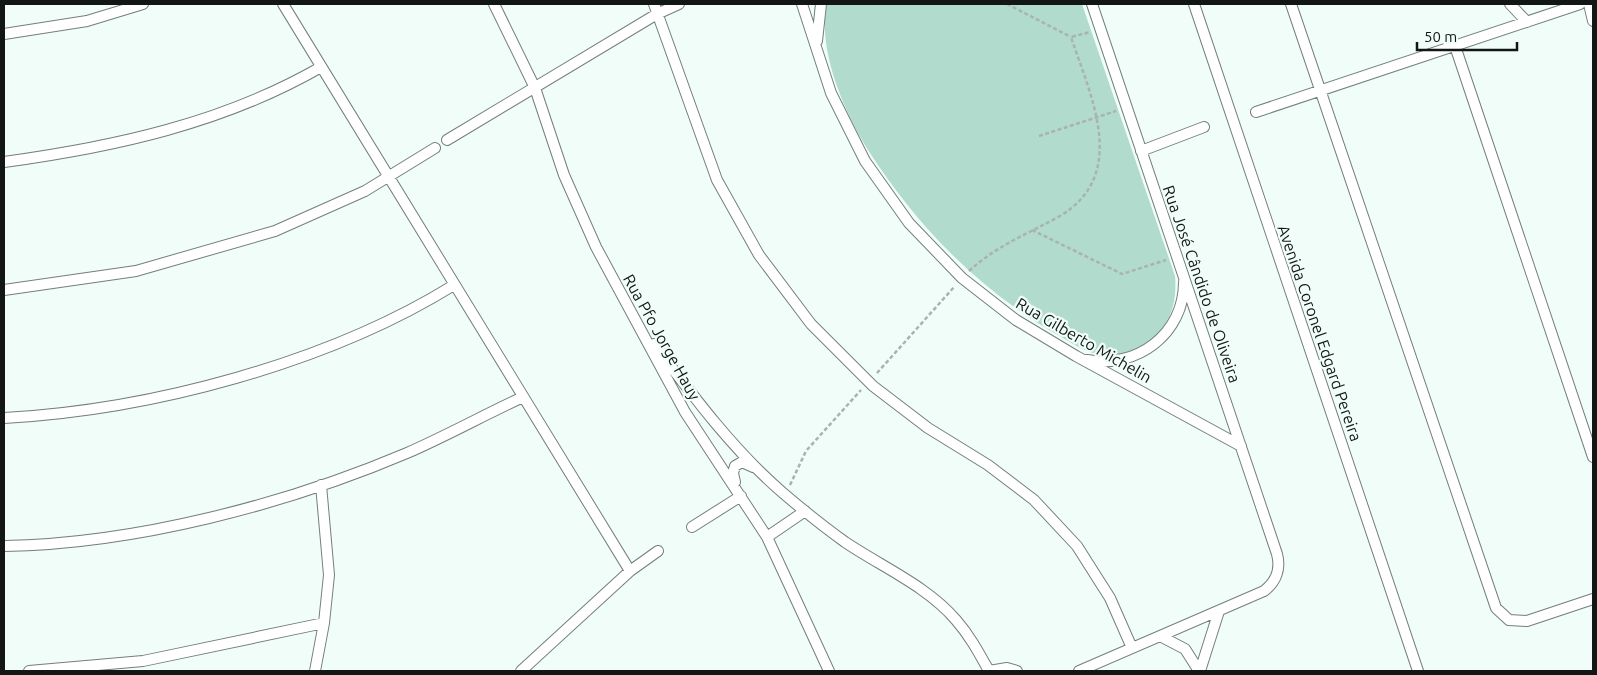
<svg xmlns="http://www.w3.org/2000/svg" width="1597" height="675" viewBox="0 0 1597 675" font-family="Ubuntu,sans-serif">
<rect width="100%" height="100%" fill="#f1fdf9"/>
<!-- green -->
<path fill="#b1dccd" d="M827,4H1082L1175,276C1177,299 1172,322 1153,338C1138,351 1117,358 1097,354C1082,351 1069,341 1056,334C979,290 916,225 868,150C844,111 817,50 827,4Z"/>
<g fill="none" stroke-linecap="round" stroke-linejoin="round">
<defs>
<path id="street" d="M283,4L630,571
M494,4L535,88L564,175L596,247L685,412L767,537L829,671
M654,4L717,180L759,255L811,324L873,386L928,428L988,465L1034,500L1077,546L1110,598L1132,648
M802,4L831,93L865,161L909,223L962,278L1016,320L1076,356L1241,446
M1194,4L1418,671
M1291,4L1496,608L1509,620L1527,621L1593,599
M1510,4L1527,22
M1589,4L1593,21
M4,34L87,21L143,4
M817,41L821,4
M1455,46L1593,457
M1256,112L1580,4
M447,140L657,14L679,4
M1141,151L1204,127
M4,162C114,147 224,123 321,67
M4,290L136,271L275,231L365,191L435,148
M654,344C693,396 734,451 783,493C803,510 824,527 845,542C882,567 927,586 956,620C970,636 979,653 989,671L1007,668L1017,671
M1087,360C1137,369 1184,334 1184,282
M4,418C151,410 328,363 454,285
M735,482L733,473L735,466L742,462L753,467
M692,527L741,496
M767,537L805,511
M4,546C135,544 287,504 407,453C446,436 484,415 523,397
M1160,636L1185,649L1199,671
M29,671L143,661L324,623
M315,671L324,623L329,575L321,485
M521,671L630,571L658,551
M1079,671L1264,591C1276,582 1281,569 1277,554L1092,4
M1200,671L1219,611"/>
</defs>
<!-- street casing -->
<use href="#street" stroke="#747f7b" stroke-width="12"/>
<!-- path -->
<path stroke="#a9b3af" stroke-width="2.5" stroke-dasharray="4 2.5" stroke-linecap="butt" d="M1007,4L1071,37
M1039,136L1116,111
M1032,230L1122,274L1166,260
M969,271C999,244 1026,235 1060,216C1130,174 1090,95 1071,37L1090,32
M877,373L955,286
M790,485L806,451L861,390"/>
<!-- street -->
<use href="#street" stroke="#fff" stroke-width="10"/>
</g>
<g text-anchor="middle" stroke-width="4.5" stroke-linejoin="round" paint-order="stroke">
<!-- street labels -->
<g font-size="16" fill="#121715" stroke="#f1fdf9">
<text transform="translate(1202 284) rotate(71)" y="6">Rua José Cândido de Oliveira</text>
<text transform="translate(1320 333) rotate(71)" y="6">Avenida Coronel Edgard Pereira</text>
<text transform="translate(662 337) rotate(61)" y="6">Rua Pfo Jorge Hauy</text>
<text transform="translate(1084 340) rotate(30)" y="6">Rua Gilberto Michelin</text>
</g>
</g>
<!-- border -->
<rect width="1597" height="675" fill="none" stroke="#121715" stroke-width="10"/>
<!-- scale -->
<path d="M1417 42v8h100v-8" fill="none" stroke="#121715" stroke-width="2.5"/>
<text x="1424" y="42" font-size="15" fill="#121715" stroke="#f1fdf9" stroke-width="4" paint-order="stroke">50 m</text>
</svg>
